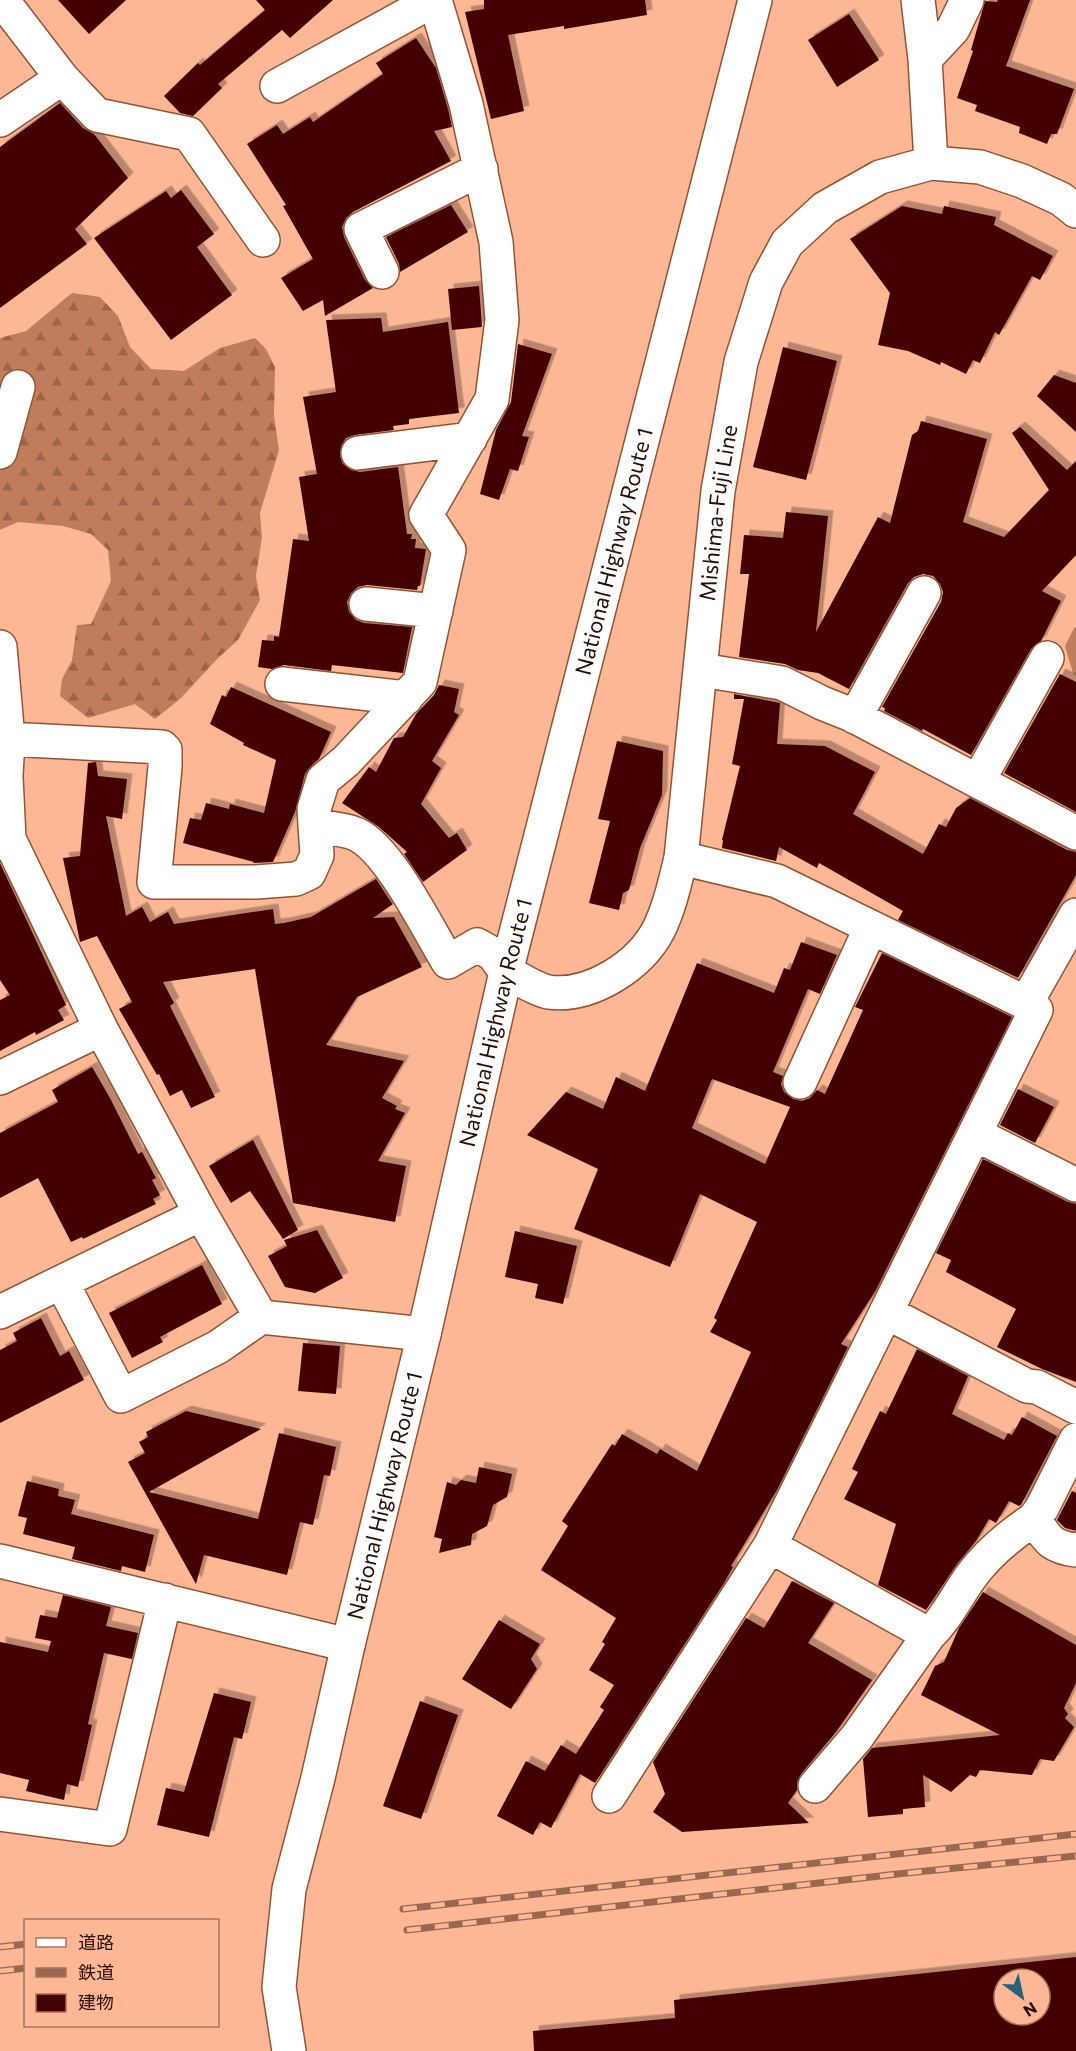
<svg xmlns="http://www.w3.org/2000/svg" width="1076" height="2051" viewBox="0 0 1076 2051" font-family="Commissioner,'Noto Sans JP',sans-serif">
<defs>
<pattern id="forest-firs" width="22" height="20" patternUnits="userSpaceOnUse" patternTransform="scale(1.5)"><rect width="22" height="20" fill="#c07d5b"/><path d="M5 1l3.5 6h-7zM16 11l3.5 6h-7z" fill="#9c6549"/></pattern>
<filter id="shadow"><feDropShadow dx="5.5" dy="-5.5" stdDeviation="0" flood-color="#0004"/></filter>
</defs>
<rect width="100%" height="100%" fill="#fdb794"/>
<!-- forest -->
<path fill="url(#forest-firs)" d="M72,293L100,297L118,316L130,347L151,369L184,371L220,348L255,338L266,349L275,367L274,416L279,450L260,513L262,537L256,576L260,600L238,640L216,660L181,698L155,719L135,704L88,718L60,696L62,679L72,660L77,625L91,624L111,581L108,550L91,534L63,526L18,522L0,530V338L26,331Z
M1076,627V676L1073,673L1065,646L1074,628Z"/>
<!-- building -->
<path fill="#430304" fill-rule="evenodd" filter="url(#shadow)" d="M58,0H126L89,34Z
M256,0H333L290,38L282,30L218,84L222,88L193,116L180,113L164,96L198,63L200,65L265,10Z
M484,0H645L647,15L564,29V26L508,35L524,111L491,119L465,12L484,9Z
M998,0H1030L1006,66L1074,89L1057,134H1051L1047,144L1019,133L1020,127L975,111L977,105L957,98L973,51L971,50L985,1L997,2Z
M849,14L879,60L837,87L808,40Z
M416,38L436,68L448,109L452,127L434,131L451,161L353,212L346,218L342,227L344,237L365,280L373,288L325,316L323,300L303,311L281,278L313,259L283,206L286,205L247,144L277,125L283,134L310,117L313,122L383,74L376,63Z
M60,103L83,128L94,134L128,178L75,229L87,244L0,308V147Z
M181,190L214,234L197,247L232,295L171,340L94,238L166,191L171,198Z
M451,205L468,232L400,272L399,264L386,237Z
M902,206L942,214L944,206L996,217L994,225L1053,256L1040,280L1032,276L999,335L995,332L980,363L973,360L966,374L941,362L940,365L908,351L878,345L890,293L850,239Z
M479,286L482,327L452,330L448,289Z
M381,318L383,332L448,322L459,413L409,419V424L393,426L394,430L355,435L346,438L341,446L340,456L343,464L351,470L360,472L398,467L407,534H412L411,539H416L415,548L426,549L420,586H418L417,590L367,585L358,587L351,593L347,602L349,612L356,620L364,623L412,627L403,673L332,665L331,671L284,665L272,669L258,667L262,640L274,641V636L279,637L293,539L309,541L299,477L317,474L303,397L336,392L326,320Z
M518,344L552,354L522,436L529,437L518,471L510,469L499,500L480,494L496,430L511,402Z
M783,347L837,361L806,480L753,467Z
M1054,375L1076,383V432L1037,396Z
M921,421L987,439L963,522L1004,537L1049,490L1012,433L1020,427L1067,470L1076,461V555L1042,591L1061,601L1041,641L1031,649L971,755L923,729L922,731L884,711L885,708L882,707L941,602L943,592L940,584L933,576L923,574L914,577L908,583L849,689L818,673L798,670L785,664L739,657L749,574H740L744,535L783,538L786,512L828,516L816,632L878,517L890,523L912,435L918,431Z
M1060,674L1076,682V812L1004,773Z
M439,685L459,689L454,712L459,715L432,761L441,768L421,804L449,838L457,833L467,850L423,882L404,854L407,852L379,827L342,803L369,767L376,772L394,738L403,737L416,714L434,695Z
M231,687L331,732L319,759L311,766L305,774L295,812L273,862L253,863L254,862L183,843L190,818L201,820L206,803L229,809L230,804L264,813L276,760L243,745L244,743L210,724L222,695L226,697Z
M734,694L780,703L777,744L825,746L875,772L853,814L923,854L939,824L946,827L956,808L970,798L1067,850L1076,852V875L1018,978L898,920L903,911L819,863L817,868L779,847L776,861L722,848L723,840H722L740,766L732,764L744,699H734Z
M617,741L663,751L662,795L640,848L629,890L623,893L619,910L589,903L610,821L598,819Z
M96,762L98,776L127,779L122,819L106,816L126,916L142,907L150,922L168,912L174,924L273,909L275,924L284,923L311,917L376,879L391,902L393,904L373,918L394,917L422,967L357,997L326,1045L404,1061L382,1098L397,1106L395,1109L405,1113L378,1161L406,1166L395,1222L293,1203L255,969L163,982L174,1003L170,1006L215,1097L191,1108L182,1090L170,1096L159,1074L157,1075L119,1009L132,1002L97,936L80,942L63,858L80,856L88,763Z
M0,863L66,1005L58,1010L64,1020L36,1035L35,1032L0,1051V1000L10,995L0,980Z
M801,942L837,955L820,994L808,989L773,1072L783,1076L781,1084L784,1092L793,1099L802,1101L810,1098L817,1090L825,1094L863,1010L855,1007L882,953L1012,1017L876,1290L841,1344L848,1347L777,1490L731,1566L733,1567L724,1583L595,1783L580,1774L551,1828L540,1822L533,1835L497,1816L526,1761L545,1771L561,1745L576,1754L604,1710L600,1707L614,1685L589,1670L605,1644L602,1642L616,1618L541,1570L568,1526L562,1521L612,1444L615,1446L622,1434L657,1454L660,1449L697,1471L751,1352L710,1332L717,1320L714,1318L757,1222L700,1194L670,1267L574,1229L598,1169L527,1135L566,1092L603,1109L616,1077L645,1091L697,963L774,993L784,968L790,970ZM712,1079L790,1107L765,1164L692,1128Z
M92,1067L110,1098L138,1154L142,1152L156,1178L152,1180L160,1195L153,1199L156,1204L83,1239L82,1237L71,1242L38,1178L0,1198V1133L58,1102L52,1090Z
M1018,1089L1054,1107L1035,1143L1000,1125Z
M253,1140L298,1230L283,1239L250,1191L231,1203L209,1166Z
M983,1159L1068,1202L1076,1204V1382L1042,1369L997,1347L1016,1309L946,1272L951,1260L936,1253Z
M317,1230L343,1278L315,1293L285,1287L268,1256L287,1246L284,1240Z
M515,1231L577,1246L563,1304L535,1298L538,1284L505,1277Z
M202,1265L222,1304L160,1337L163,1342L132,1358L109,1313Z
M41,1318L60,1356L69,1351L84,1380L0,1423V1350L17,1341L13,1333Z
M303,1343L340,1346L336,1394L298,1391Z
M917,1349L968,1376L952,1414L1004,1440L1008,1433L1012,1435L1022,1417L1057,1436L1021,1505L1019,1506L1009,1501L996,1523L989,1519L976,1541L957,1564L926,1610L878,1585L896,1524L844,1499L858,1472L852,1469L880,1411L886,1414Z
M186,1411L261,1429L149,1492L258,1519L279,1433L336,1447L330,1476L324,1475L313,1525L300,1522L287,1575L204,1555L196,1584L128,1462L145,1453L139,1442L148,1437L146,1432Z
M479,1467L512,1474L507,1497L493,1505L487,1526L472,1534L471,1545L439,1553L442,1539L434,1537L447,1482L456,1485L461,1480L476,1483Z
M27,1481L59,1489L58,1496L75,1500L71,1514L154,1535L145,1572L122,1566L121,1571L72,1559L75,1547L23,1534L27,1518L18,1516Z
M1072,1491L1076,1493V1531L1065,1528L1057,1520Z
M792,1581L834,1603L808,1643L872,1680L836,1732L801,1774L797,1782V1790L788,1803L809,1823L682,1832L653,1812L665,1794L653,1762L746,1618L764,1628Z
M983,1592L1076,1645V1683L1064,1708L1068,1714L1065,1718L1074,1727L1054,1761L1040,1759L1032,1775L980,1770L976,1777L970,1775L951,1792L923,1775L925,1807L903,1809V1814L868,1817L863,1759L872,1748L1000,1735L921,1695L935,1666L944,1662L959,1628Z
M63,1595L111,1607L106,1626L138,1633L132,1659L104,1653L88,1724L92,1725L78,1787L67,1784L64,1800L26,1791L29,1780L0,1773V1642L48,1652L51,1641L35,1638L40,1615L57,1618Z
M499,1620L540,1644L531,1659L537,1669L511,1709L462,1679Z
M214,1693L251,1702L242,1739L234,1737L209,1837L157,1825L166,1788L184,1792Z
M420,1701L458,1715L421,1819L383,1806Z
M1076,1957V2051H534L533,2031L675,2018L674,2000ZM1004,1979H1040V2015H1004Z"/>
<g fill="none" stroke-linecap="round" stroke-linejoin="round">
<defs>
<path id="minor" d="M2,0L62,78L97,115L189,134L263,240
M918,0L925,59L931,163
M925,59L953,29L967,0
M277,86L434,0
M0,120L62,78
M382,272L361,229L481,169
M0,452L18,387
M358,453L470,439
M366,604L436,611
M0,647L8,739L6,776L9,839
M701,670L782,683L822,703L852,715L1076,833
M282,684L406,698
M855,717L924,593
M8,739L162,747L165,750V767L154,882H256L296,879L309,873L317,855L314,809L323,780L346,761L420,682L449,550L426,515L492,399L502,320L496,242L466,104L435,0
M978,781L1047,658
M315,826C327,828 344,829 356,834C390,850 428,929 448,962L477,945L493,954L506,972
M0,843L9,839L101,1029L201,1214L261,1317L424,1334
M1026,1003L1076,915
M0,1078L101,1029
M800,1082L871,927
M975,1134L1076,1185
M62,1283L121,1396L218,1347L261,1317
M0,1312L201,1214
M886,1312L1027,1386L1037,1387L1076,1407
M1034,1519L1042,1508L1076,1440
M770,1546L929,1635
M0,1561L348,1645
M815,1786L857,1737L929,1635C947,1618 957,1595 972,1575C989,1552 1010,1535 1034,1519C1047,1539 1051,1547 1076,1550
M609,1796L770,1546L1036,1010L1026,1003L777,881L681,858
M0,1814L110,1829L165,1600"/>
<g id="major">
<path id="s1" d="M506,972C519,978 534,989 548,992C590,998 640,966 659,929C670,906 675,882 681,858L718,491L741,362L766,282L787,243L825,208L880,177L931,163L980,167L1022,181L1061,199L1076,211"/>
</g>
<g id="highway">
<path id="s2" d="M289,2051L279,1987L289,1889L318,1778L348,1645L424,1334L506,972L755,0"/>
</g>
</defs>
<!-- minor casing -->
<use href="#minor" stroke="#915433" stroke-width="36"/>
<!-- major casing -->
<use href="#major" stroke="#915433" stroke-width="36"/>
<!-- highway casing -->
<use href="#highway" stroke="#915433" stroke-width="36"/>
<!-- minor -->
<use href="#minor" stroke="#fff" stroke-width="33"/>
<!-- major -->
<use href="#major" stroke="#fff" stroke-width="33"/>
<!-- highway -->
<use href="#highway" stroke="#fff" stroke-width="33"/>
<defs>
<path id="rail" d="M403,1909L1076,1834
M407,1930L897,1874L1076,1856
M0,1947L26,1944
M0,1971L26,1968"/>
</defs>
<!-- rail casing -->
<use href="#rail" stroke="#996850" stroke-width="7"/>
<!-- rail -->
<use href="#rail" stroke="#fdb794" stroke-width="4.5" stroke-dasharray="14" stroke-linecap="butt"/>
</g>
<g text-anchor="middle" stroke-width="6" stroke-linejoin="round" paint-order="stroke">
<!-- street labels -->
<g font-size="22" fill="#280f03" stroke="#fdb794">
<text dy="8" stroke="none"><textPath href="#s1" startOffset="603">Mishima-Fuji Line</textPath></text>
<text dy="8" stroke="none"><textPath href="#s2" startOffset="1540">National Highway Route 1</textPath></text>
<text dy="8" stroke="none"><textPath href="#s2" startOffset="1054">National Highway Route 1</textPath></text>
<text dy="8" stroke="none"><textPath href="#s2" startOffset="568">National Highway Route 1</textPath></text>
</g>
</g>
<!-- legend -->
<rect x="24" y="1919" width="195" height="108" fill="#fdb794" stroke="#a8745a" stroke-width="1.5"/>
<rect x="36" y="1938" width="30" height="9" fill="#ffffff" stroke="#a8745a" stroke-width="1.5"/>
<text x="78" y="1949" font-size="18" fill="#280f03">道路</text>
<rect x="36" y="1968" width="30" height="9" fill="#996850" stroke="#a8745a" stroke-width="1.5"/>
<text x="78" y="1979" font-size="18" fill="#280f03">鉄道</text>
<rect x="36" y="1994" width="30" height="18" fill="#430304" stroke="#a8745a" stroke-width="1.5"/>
<text x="78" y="2009" font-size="18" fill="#280f03">建物</text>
<!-- north arrow -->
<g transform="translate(1022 1997) rotate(147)"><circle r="28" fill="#fdb794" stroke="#a8745a" stroke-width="1.5"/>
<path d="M0-4.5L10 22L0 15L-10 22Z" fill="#266279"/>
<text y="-9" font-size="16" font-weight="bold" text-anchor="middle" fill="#280f03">N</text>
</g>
</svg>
